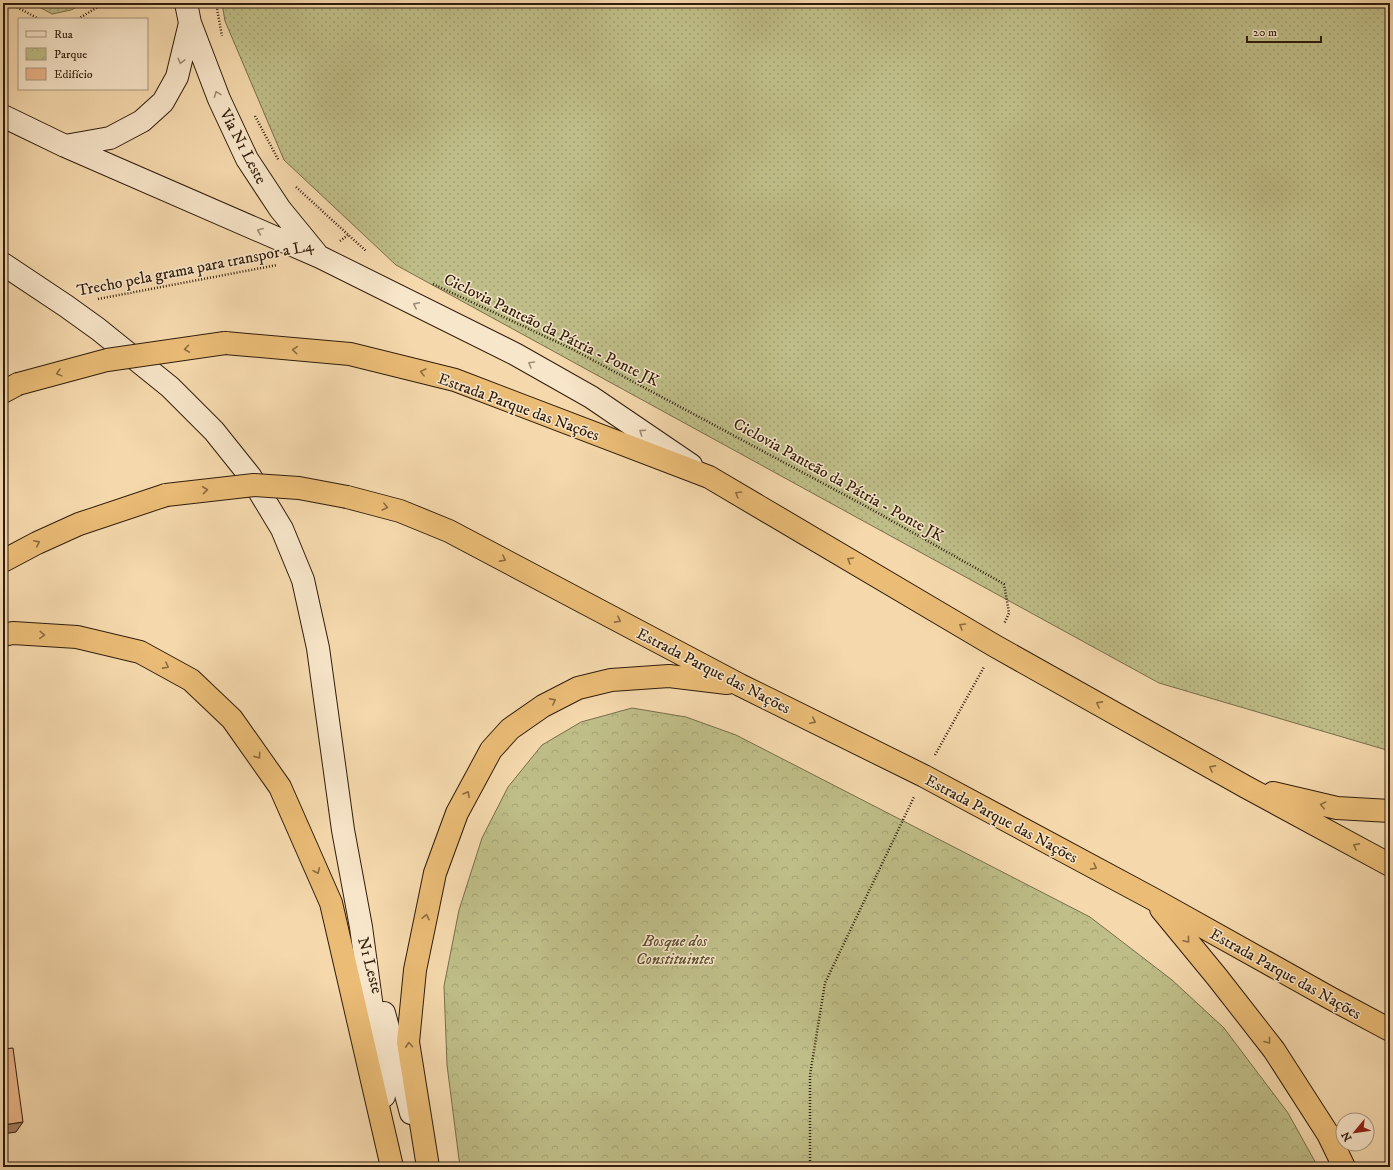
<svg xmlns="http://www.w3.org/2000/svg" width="1393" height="1170" viewBox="0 0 1393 1170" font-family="'IM FELL DW Pica',serif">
<defs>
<pattern id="grass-dots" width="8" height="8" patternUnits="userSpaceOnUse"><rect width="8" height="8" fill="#bfbe88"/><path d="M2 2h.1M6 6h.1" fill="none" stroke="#a4a374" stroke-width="1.8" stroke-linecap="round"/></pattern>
<pattern id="park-crowns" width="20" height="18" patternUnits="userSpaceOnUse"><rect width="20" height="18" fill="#bfbe88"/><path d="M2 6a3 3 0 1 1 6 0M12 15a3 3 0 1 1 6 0" fill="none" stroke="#a4a374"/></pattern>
</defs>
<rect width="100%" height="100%" fill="#f5d9ad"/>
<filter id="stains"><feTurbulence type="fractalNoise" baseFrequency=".005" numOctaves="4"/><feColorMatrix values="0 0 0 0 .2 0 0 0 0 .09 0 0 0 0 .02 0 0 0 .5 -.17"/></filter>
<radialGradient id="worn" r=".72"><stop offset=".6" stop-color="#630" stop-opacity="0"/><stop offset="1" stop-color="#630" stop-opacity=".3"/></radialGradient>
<!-- grass -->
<path fill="url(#grass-dots)" stroke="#786e4a" d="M32,3H84L71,10L52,14Z
M222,3H1390V751L1159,683L396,265L284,160L225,21Z"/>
<!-- park -->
<path fill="url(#park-crowns)" stroke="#786e4a" d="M632,708L686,717L736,735L1090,917L1172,980L1224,1028L1288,1113L1318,1167H460L447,1065L444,986L459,910L482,838L508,787L542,745L581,722Z"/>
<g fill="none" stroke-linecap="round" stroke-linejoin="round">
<defs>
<path id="secondary" d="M186,3L190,23L219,99L247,159L280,209L316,253
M3,116L65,146L320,257L515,354L591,397L691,465
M65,146L110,138L142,121L163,102L177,77L190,23
M3,264L66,306L98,329L170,387L214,431L250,476L282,529L303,580L318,648L343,830L361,927L384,1096
M384,1013L411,1113"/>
<path id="highway" d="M225,343L350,354L455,380L709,477L995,646L1246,787L1390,865
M3,392L18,384
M347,497L400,511L449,531L740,685L924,776L1153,899L1332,999L1390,1030
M3,561L37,543L79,524L166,495
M3,635L13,633L77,637L140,652L191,680L232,719L280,787L331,903L392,1167
M1273,793L1337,808L1390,811
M1161,909L1217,977L1274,1050L1328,1134L1344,1167
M428,1167L408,1042L415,970L435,873L457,813L491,750L510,729L543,706L578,688L611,680L669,676L727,683"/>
</defs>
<!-- secondary casing -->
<use href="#secondary" stroke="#301d0b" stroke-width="24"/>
<!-- highway casing -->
<use href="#highway" stroke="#301d0b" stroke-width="24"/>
<!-- path -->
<path stroke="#301d0b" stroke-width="2.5" stroke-dasharray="1 2" stroke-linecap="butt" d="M9,3L39,19
M216,3L222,36
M78,19L96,8L101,3
M255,116L279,161
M296,187L366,251
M340,241L348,235
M433,284L574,350L869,508L1004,584L1009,613L1004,624
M98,299L277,265
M935,755L984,667
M810,1167V1075L825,983L914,797"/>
<!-- secondary -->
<use href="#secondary" stroke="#f8e6ca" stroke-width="22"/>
<!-- highway -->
<use href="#highway" stroke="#eabc76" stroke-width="22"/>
<defs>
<path id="highway-bridge" d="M18,384L107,360L225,343
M166,495L254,485L299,488L347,497"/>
</defs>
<!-- highway-bridge casing -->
<use href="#highway-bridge" stroke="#301d0b" stroke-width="24" stroke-linecap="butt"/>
<!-- highway-bridge -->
<use href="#highway-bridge" stroke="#eabc76" stroke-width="22"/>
</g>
<!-- shaded-wall -->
<path fill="#a47f60" stroke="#301d0b" d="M23,1122L16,1132L3,1134V1125Z"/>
<!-- building -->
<path fill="#ebb589" stroke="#301d0b" d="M13,1048L23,1122L3,1125V1049Z"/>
<!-- one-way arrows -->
<defs><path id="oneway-chevron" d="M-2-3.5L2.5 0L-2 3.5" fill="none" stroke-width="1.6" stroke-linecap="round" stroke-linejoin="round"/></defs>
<g stroke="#9e8c74">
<use href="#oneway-chevron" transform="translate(181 61) rotate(104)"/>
<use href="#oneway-chevron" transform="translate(217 94) rotate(-111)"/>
<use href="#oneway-chevron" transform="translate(260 231) rotate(-157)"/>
<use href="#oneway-chevron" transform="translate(416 305) rotate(-153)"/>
<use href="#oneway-chevron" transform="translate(531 364) rotate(-150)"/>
<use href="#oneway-chevron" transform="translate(642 432) rotate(-146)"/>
</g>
<g stroke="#8d6c40">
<use href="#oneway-chevron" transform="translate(187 349) rotate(172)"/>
<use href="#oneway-chevron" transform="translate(295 350) rotate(-175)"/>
<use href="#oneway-chevron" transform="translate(423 372) rotate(-166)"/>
<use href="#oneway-chevron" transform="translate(59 373) rotate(165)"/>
<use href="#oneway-chevron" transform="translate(205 490) rotate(-6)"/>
<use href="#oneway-chevron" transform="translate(738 494) rotate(-149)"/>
<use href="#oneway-chevron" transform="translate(385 507) rotate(14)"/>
<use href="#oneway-chevron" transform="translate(37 543) rotate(-26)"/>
<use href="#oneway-chevron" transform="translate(503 559) rotate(28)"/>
<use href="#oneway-chevron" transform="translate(850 560) rotate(-149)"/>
<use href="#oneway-chevron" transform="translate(618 620) rotate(28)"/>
<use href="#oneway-chevron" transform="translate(962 626) rotate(-149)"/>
<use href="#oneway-chevron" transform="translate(42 635) rotate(4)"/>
<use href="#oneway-chevron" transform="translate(166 666) rotate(28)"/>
<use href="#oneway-chevron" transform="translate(553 701) rotate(-27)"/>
<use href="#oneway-chevron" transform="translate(1099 704) rotate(-151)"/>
<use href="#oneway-chevron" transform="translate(813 721) rotate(26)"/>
<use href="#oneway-chevron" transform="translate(258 756) rotate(55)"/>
<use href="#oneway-chevron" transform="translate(1212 768) rotate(-151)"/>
<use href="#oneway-chevron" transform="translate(467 794) rotate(-61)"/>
<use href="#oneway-chevron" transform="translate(1323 805) rotate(-167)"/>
<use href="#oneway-chevron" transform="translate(1356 846) rotate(-152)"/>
<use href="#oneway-chevron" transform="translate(1094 867) rotate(28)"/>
<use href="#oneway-chevron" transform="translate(317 871) rotate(66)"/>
<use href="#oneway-chevron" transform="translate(426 917) rotate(-78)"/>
<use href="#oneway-chevron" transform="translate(1187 940) rotate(50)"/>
<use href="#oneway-chevron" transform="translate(1268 1041) rotate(52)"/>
<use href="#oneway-chevron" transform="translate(409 1045) rotate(-95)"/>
</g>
<g text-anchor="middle" stroke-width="3" stroke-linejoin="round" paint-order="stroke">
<!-- street labels -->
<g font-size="16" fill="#301d0b" stroke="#f8e6ca">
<text transform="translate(244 146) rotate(62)" y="6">Via N1 Leste</text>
<text transform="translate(195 267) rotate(-11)" y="6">Trecho pela grama para transpor a L4</text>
<text transform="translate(552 329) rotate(26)" y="6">Ciclovia Panteão da Pátria - Ponte JK</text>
<text transform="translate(519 406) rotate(20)" y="6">Estrada Parque das Nações</text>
<text transform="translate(839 479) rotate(29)" y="6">Ciclovia Panteão da Pátria - Ponte JK</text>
<text transform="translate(714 670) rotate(27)" y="6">Estrada Parque das Nações</text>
<text transform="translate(1002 818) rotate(28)" y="6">Estrada Parque das Nações</text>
<text transform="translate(371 965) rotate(75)" y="6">N1 Leste</text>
<text transform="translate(1286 973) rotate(29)" y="6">Estrada Parque das Nações</text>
</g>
<!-- park labels -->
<g font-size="16" font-style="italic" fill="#5b4d30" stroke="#f8e6ca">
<text x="675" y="946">Bosque dos<tspan x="675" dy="18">Constituintes</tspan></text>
</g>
</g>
<!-- margin -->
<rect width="1393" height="1170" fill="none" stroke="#f5d9ad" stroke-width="16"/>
<rect x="4" y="4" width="1385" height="1162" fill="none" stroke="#301d0b" stroke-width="2"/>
<rect x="8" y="8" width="1377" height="1154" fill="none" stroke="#301d0b"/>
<!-- legend -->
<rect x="18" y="18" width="130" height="72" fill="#f8e6ca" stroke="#a8967e"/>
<rect x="26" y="31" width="20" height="6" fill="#f8e6ca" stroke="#a8967e"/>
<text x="54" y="38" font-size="12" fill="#301d0b">Rua</text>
<rect x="26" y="48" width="20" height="12" fill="url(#park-crowns)" stroke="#a8967e"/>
<text x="54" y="58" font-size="12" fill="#301d0b">Parque</text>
<rect x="26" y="68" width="20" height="12" fill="#ebb589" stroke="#a8967e"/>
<text x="54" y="78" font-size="12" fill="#301d0b">Edifício</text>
<!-- north arrow -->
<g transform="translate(1355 1132) rotate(241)"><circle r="19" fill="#f8e6ca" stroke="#a8967e"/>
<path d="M0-3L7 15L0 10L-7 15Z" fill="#8f2418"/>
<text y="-6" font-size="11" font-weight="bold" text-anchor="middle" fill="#301d0b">N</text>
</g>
<!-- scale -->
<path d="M1247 36v6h74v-6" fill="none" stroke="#301d0b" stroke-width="2"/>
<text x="1253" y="36" font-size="12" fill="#301d0b" stroke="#f8e6ca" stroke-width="3" paint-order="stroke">20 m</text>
<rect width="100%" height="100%" filter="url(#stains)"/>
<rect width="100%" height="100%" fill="url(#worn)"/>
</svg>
